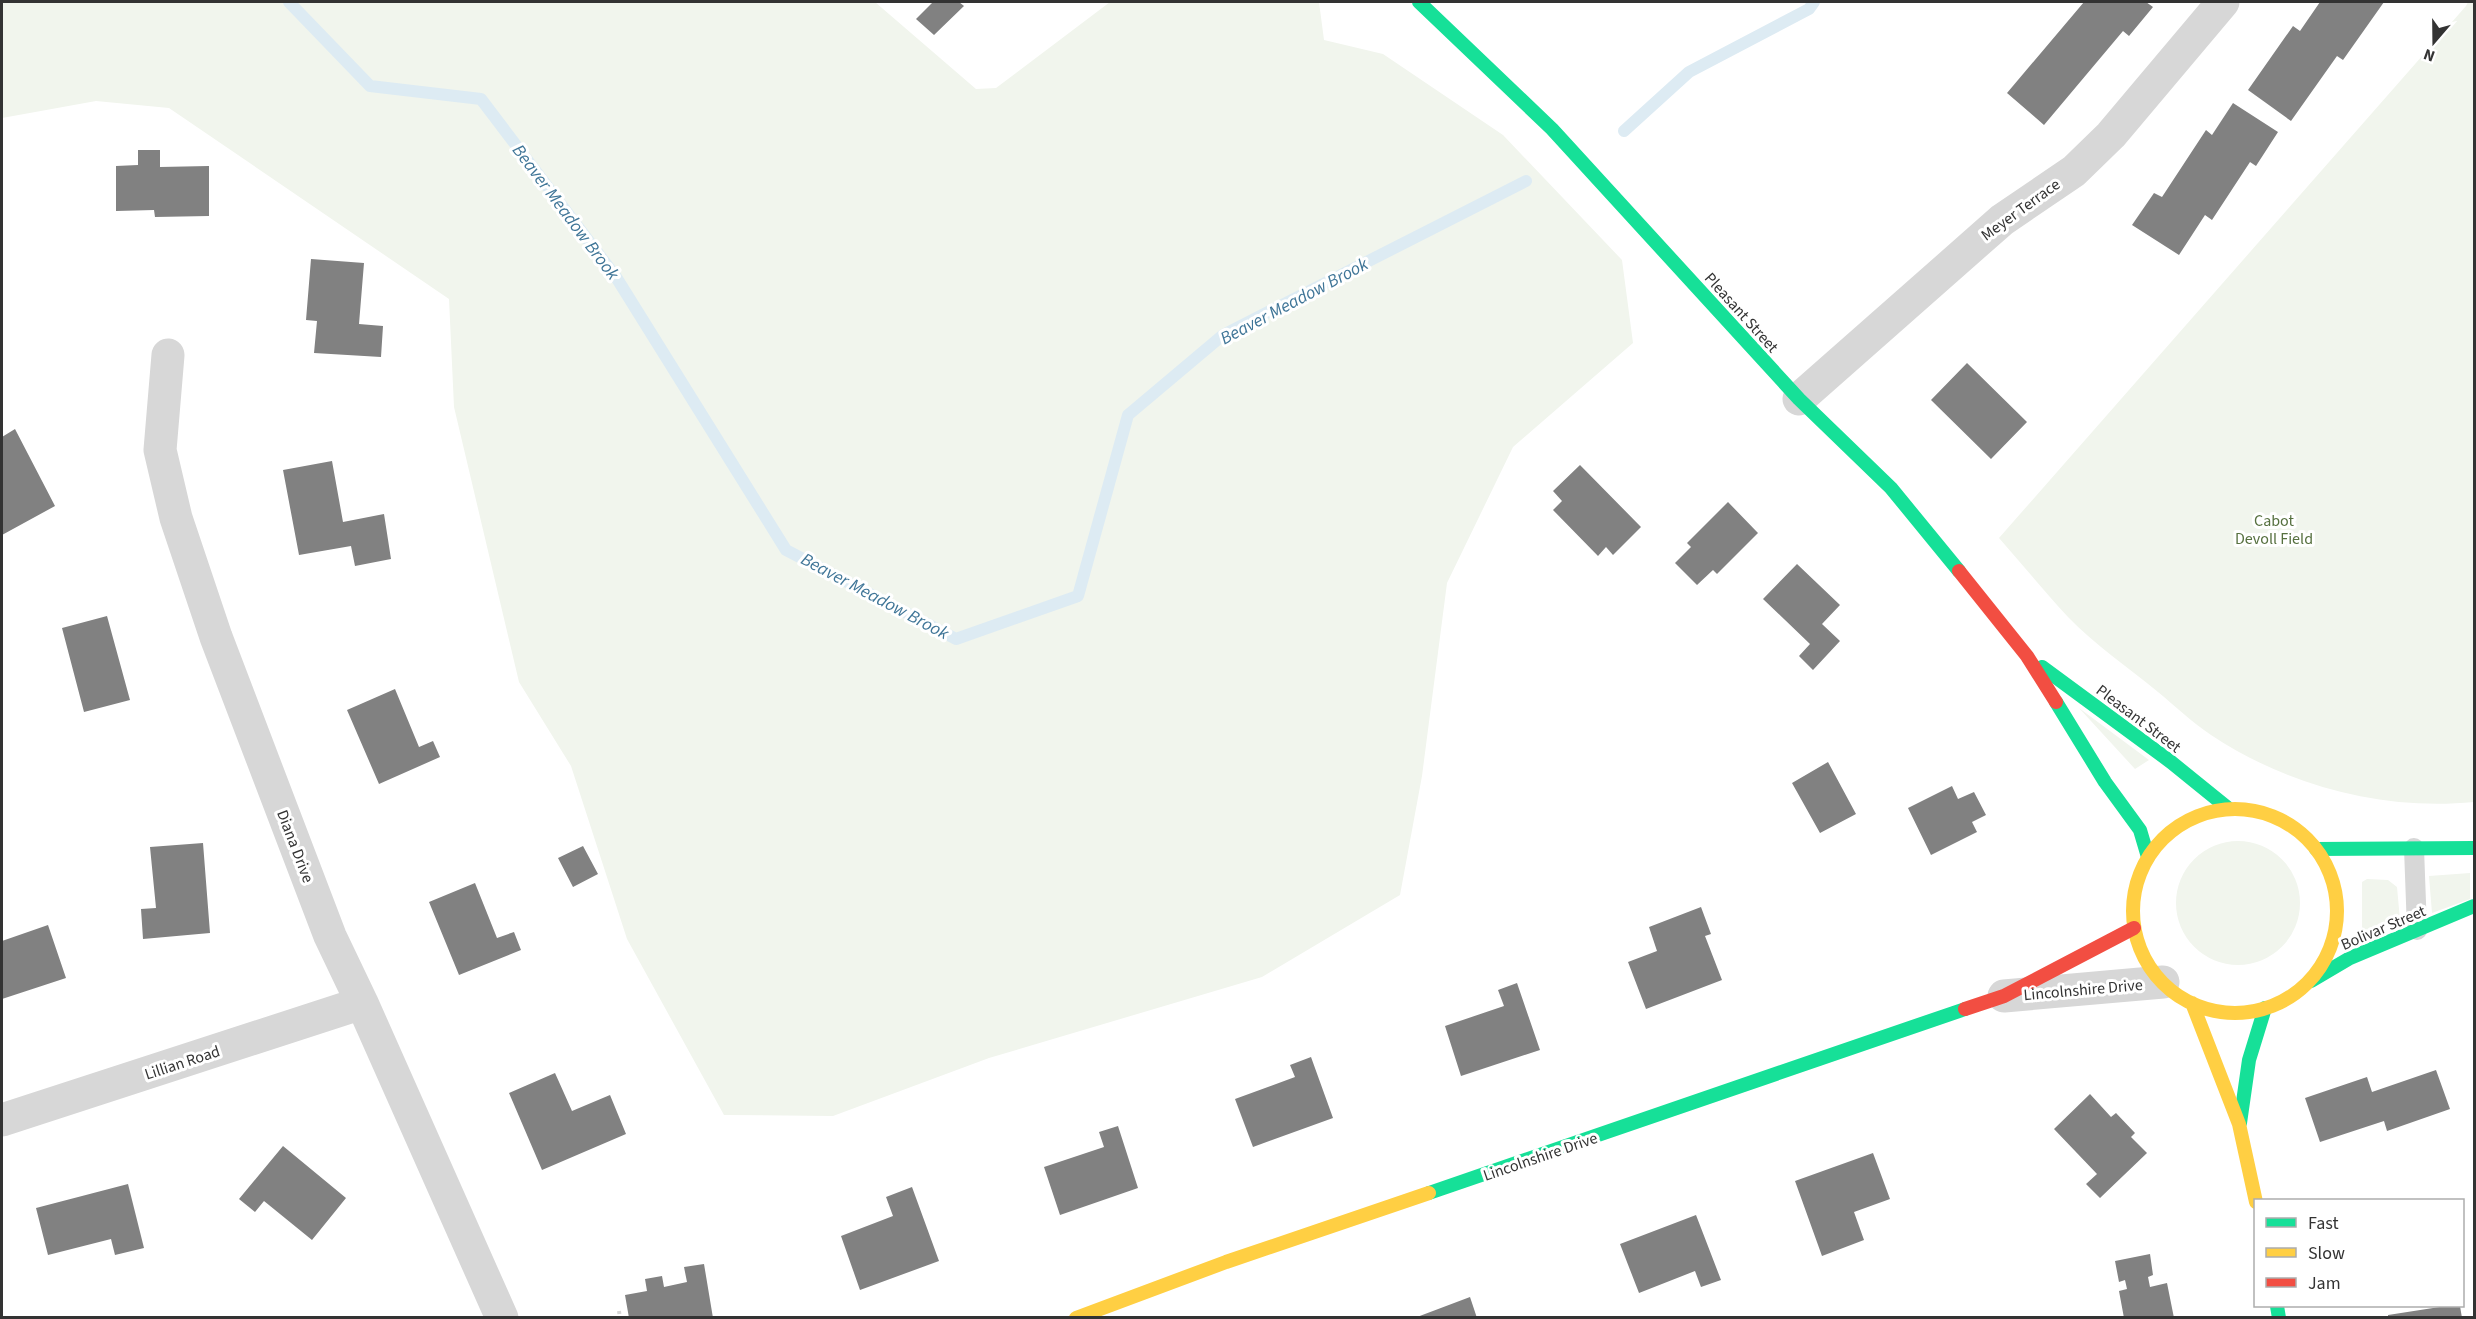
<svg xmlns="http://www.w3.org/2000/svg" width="2476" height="1319" viewBox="0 0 2476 1319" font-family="'Source Sans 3',sans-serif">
<rect width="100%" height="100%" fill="#fff"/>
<!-- green -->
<path fill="#f1f5ed" d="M2,2H875L976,89L996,88L1110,2H1319L1324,40L1383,54L1503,135L1622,260L1633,343L1513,447L1447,583L1422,776L1400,895L1262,977L989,1058L833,1116L724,1115L627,939L571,766L519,682L454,407L449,299L169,108L96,101L2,118Z
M2468,2H2474V802C2383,811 2288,786 2211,735C2192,722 2176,707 2158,692C2128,667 2095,645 2068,617C2044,591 2022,564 1999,538L2466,6Z
M2079,708L2149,760L2135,769Z
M2176 903a62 62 0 1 1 124 0a62 62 0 1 1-124 0Z
M2470,873V899L2432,913L2429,876Z
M2367,879L2388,880L2397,887L2400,920L2398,924L2364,933L2362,932V882Z"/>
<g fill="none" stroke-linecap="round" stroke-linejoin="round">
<!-- stream -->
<path stroke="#ddebf3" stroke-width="12" d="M289,2L370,86L481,99L616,277L786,550L956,639L1078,596L1128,415L1223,335L1526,181
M1624,131L1689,72L1809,9L1814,2"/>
</g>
<!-- building -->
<path fill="#818181" d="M933,2H959L964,6L934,35L916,19Z
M2084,2H2146L2153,7L2129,36L2123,31L2044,125L2007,93Z
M2320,2H2384L2343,60L2337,56L2291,121L2248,90L2293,26L2300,31Z
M2233,103L2278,132L2256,166L2250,162L2212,220L2205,215L2179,255L2132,225L2154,193L2162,197L2206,130L2212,135Z
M138,150H160V167L209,166V216L155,217L154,210L116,211V166L138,165Z
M311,259L364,263L359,324L383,326L381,357L314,353L317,321L306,320Z
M1967,363L2027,422L1991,459L1931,400Z
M15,429L55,506L2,535V437Z
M332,461L343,522L384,514L391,559L355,566L351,546L299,555L283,470Z
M1580,465L1641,527L1613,555L1606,547L1598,556L1553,510L1562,501L1553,491Z
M1728,502L1758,533L1717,574L1713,570L1697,585L1675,563L1691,547L1687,543Z
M1797,564L1840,605L1822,624L1840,641L1813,670L1799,656L1810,644L1763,599Z
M107,616L130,700L84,712L62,628Z
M395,689L419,747L433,741L440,757L379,784L347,710Z
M1828,762L1856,814L1820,833L1792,783Z
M1952,786L1958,799L1974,792L1986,815L1972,822L1977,832L1931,855L1908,808Z
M203,843L210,933L143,939L141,909L156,908L150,847Z
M583,846L598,874L573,887L558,858Z
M475,883L497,938L514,932L521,950L459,975L429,902Z
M1701,907L1711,934L1705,936L1722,980L1646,1009L1628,962L1657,951L1649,927Z
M48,925L66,978L2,999V941Z
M1517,983L1540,1050L1461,1076L1445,1026L1504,1006L1498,990Z
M1311,1057L1333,1118L1253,1147L1235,1099L1295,1077L1290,1065Z
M2436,1070L2450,1109L2387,1131L2384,1121L2320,1142L2305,1098L2367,1077L2372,1092Z
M555,1073L572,1111L610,1095L626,1134L542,1170L509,1093Z
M2090,1094L2111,1117L2116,1113L2135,1133L2131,1137L2147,1153L2100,1198L2086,1184L2097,1174L2054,1129Z
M1118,1126L1138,1188L1060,1215L1044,1167L1104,1147L1099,1132Z
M283,1146L346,1198L312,1240L264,1201L255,1212L239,1199Z
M1873,1153L1890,1199L1854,1212L1864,1240L1822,1256L1795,1181Z
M128,1184L144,1248L115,1255L111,1239L48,1255L36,1208Z
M912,1187L939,1261L860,1290L841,1236L893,1216L886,1197Z
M1696,1215L1721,1280L1701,1287L1695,1271L1639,1293L1620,1244Z
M2150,1254L2153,1275L2148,1277L2150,1287L2167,1283L2174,1318H2124L2119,1291L2127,1289L2125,1280L2119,1282L2115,1261Z
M704,1264L713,1318H629L625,1295L647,1291L645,1279L662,1276L664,1287L687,1282L684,1267Z
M1470,1297L1477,1318H1417V1317Z
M2446,1306H2460L2462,1318H2388V1315Z"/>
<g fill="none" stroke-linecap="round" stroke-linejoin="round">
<!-- path -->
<path stroke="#d6d6d6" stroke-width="4" stroke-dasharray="3 3" stroke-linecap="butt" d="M619,1311L620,1318"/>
<!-- lane -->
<path stroke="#d7d7d7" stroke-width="20" d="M2414,848L2417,930"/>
<!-- street -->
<path stroke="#d7d7d7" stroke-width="33" d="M168,355L160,450L176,518L216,637L330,936L362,1003L502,1318
M1799,399L2002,220L2074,171L2111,135L2223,2
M2004,996L2163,982
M2,1120L362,1003"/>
<!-- fast -->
<path stroke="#16e098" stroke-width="14" d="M1419,2L1552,129L1799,399L1891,488L1959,571
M2042,667L2171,762L2229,809
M2056,702L2105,782L2140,830L2148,857
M2316,849L2474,848
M2311,981L2350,958L2474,906
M2240,1123L2249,1060L2265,1008
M1429,1193L1965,1009
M2277,1306L2279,1318"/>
<!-- slow -->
<path stroke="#ffcf43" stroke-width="14" d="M2133 911a102 102 0 1 1 204 0a102 102 0 1 1-204 0Z
M2192,1003L2239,1124L2256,1202
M1076,1318L1226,1262L1429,1193"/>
<!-- jam -->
<path stroke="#f24e42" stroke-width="14" d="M1959,571L2027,656L2056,702
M1965,1009L2004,996L2134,928"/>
</g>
<g text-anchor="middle" stroke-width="6" stroke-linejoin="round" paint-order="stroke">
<!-- street labels -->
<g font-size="16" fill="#333" stroke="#fff">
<text transform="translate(2020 209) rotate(-36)" y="6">Meyer Terrace</text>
<text transform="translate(1742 312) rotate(48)" y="6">Pleasant Street</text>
<text transform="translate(2139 718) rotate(37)" y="6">Pleasant Street</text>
<text transform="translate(296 846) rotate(69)" y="6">Diana Drive</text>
<text transform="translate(2383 927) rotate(-23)" y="6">Bolivar Street</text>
<text transform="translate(2083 989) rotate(-5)" y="6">Lincolnshire Drive</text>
<text transform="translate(182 1062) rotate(-18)" y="6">Lillian Road</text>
<text transform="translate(1540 1156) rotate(-19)" y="6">Lincolnshire Drive</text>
</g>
<!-- park labels -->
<g font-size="16" fill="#56703f" stroke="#fff">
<text x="2274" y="526">Cabot<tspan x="2274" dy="18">Devoll Field</tspan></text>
</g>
<!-- water labels -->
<g font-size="18" font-style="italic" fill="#3f7597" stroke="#fff">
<text transform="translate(566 212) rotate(53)" y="6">Beaver Meadow Brook</text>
<text transform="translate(1294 301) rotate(-28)" y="6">Beaver Meadow Brook</text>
<text transform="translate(875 596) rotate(28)" y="6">Beaver Meadow Brook</text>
</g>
</g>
<!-- border -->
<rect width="2476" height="1319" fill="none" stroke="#333333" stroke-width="6"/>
<!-- legend -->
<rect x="2254" y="1199" width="210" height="108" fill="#ffffff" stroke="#adadad" stroke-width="1.5"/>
<rect x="2266" y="1218" width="30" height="9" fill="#16e098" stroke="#adadad" stroke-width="1.5"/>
<text x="2308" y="1229" font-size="18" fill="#333333">Fast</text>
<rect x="2266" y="1248" width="30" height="9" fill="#ffcf43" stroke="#adadad" stroke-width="1.5"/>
<text x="2308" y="1259" font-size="18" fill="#333333">Slow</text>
<rect x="2266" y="1278" width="30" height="9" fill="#f24e42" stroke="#adadad" stroke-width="1.5"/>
<text x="2308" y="1289" font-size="18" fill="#333333">Jam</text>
<!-- north arrow -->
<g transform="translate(2434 42) rotate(200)" stroke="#ffffff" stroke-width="4.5" paint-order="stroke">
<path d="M0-4.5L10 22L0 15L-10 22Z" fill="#333333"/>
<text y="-9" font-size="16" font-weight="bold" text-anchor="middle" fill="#333333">N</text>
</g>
</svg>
